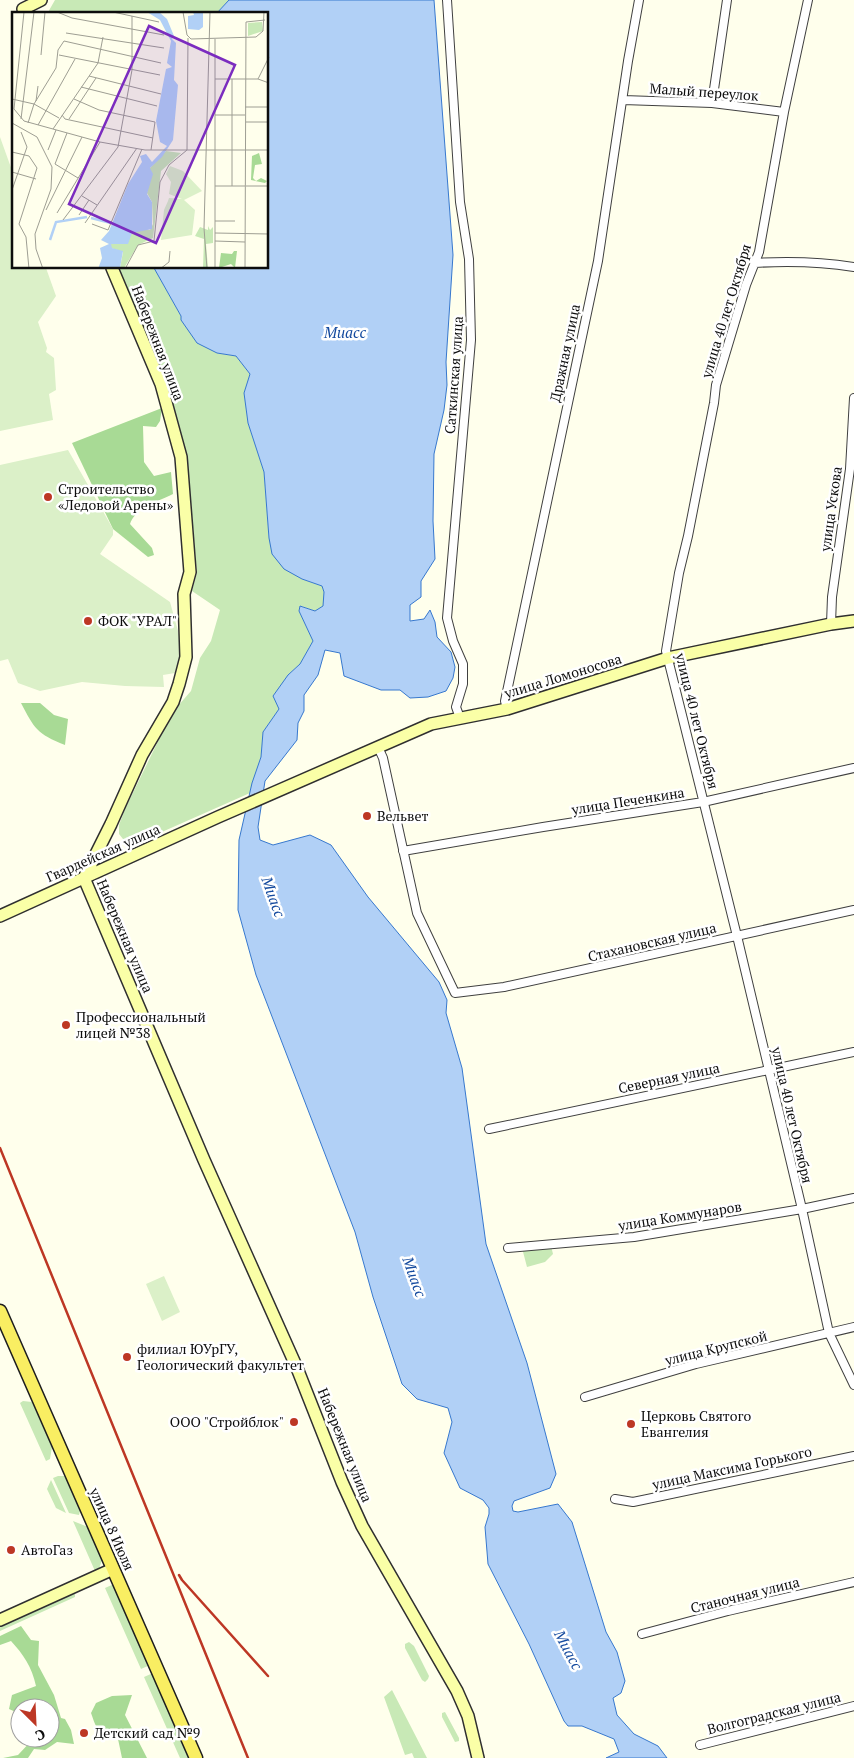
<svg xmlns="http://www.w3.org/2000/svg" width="854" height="1758" viewBox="0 0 854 1758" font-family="'PT Serif',serif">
<rect width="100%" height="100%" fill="#ffffec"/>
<!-- green -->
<path fill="#c8e9b6" d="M55,0H229L216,14H47Z
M119,268H154L181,316L217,353L236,356L250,374L244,393L248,423L264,472L269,538L302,579L322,586L324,592V606L315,611L301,606L299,611L313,641L300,664L288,675L279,709L263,732L261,757L250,793L137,843L123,839L119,834V825L125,809L165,727L177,707L191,691L200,658L211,641L220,610L192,591L197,573L187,457L165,383Z
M551,1246L553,1254L545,1262L527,1267L522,1248Z
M23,1401L32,1402L52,1447L50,1459L46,1461L20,1403Z
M58,1476H65L80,1511L79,1515L69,1513L53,1478Z
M51,1480L66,1513L56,1508L47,1489Z
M73,1521L88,1527L102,1560L99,1569L95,1571Z
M114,1584L150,1665L141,1669L105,1588Z
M73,1592L75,1594V1597L0,1631V1624Z
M409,1642L414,1646L429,1676L428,1679L425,1682L422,1680L405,1648V1644Z
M153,1673L191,1758H180L144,1677Z
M392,1690L427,1758H414L412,1753L405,1755L384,1697Z
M445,1712L459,1738V1741L455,1742L442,1717V1713Z"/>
<!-- forest -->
<path fill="#a8da95" d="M162,408L160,421L156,427L143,426L144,462L154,476L171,472L173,494C159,501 135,508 130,524L152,548L154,555L148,557L113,529L72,443Z
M21,703H40L54,715L68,719L65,745C37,734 34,728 21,703Z
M21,1626L31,1640L39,1641L38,1665L54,1695L61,1718L65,1719L71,1730L74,1744L57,1742L45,1750L34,1749L28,1758H3L18,1755L34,1738H50V1708H20V1713H18L9,1709L12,1695L36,1686C32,1667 23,1654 11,1641L0,1645V1636Z
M132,1695L125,1715L147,1758H122L118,1739C99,1738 97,1730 91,1713L96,1703L112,1696Z"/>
<!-- pitch -->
<path fill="#dbf0c8" d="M0,137L14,176V268H46L56,296L38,322L47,348L46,352L54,358L56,390L49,394L53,420L0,431Z
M68,450L113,529V535L100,554L170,602L183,649V656L179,659L175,673L163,675L164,687L125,686L82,682L40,691L18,683L8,659L0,661V465Z
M164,1276L180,1312L162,1321L146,1284Z"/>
<!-- water -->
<path fill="#b1d0f6" stroke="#3778ce" d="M229,0H434L453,255L446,362L447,385L444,410L434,454L433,521L435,559L421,581V597L410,605V621L424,619L430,610L435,622L437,637L451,652L455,667L453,678L446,691L428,697L410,698L400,690H381L344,676L340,653L325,650L318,675L304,695V711L298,723L297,740L265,781L258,827L260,840L273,845L310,835L331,845L368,897L439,982L447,1000L446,1013L462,1068L486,1244L527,1363L556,1474L550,1488L514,1501L512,1506L513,1511L518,1512L558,1504L572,1522L606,1632L617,1652L625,1681L621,1693L613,1698L617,1715L634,1734L658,1746L667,1758H606L619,1752L614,1739L582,1726H568L564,1721L529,1644L488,1564L485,1527L489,1514V1508L483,1500L460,1488L444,1453L452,1422L448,1408L417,1399L402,1384L373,1297L355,1232L256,975L238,910L239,840L252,783L261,757L263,732L279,709L273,696L288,675L300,664L313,641L299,611L300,606L315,611L323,606L324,592L322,586L302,579L284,569L272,554L269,538L264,472L248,423L244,393L250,374L236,356L217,353L197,343L181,320V316L154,268H268V14H216Z"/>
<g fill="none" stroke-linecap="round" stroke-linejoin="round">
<defs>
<path id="street" d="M447,0L460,202L469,259L471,340L447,618L453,641L463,664V684L456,707L460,718
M808,0L784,112L759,252L746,285L716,385L714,403L688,536L679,573L666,651L737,936L802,1209L829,1333L854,1385
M623,100L712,103L784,112
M712,103L727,0
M755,263C788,261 822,262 854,267
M831,624L832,597L850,469L854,398
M507,709L505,701L598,261L628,61L639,0
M378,747L383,758L417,913L455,993L504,987L854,910
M403,851L543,827L703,802L854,768
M489,1129L854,1052
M508,1248L634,1237L802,1209L854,1198
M585,1397L696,1364L854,1327
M615,1499L633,1502L854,1456
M642,1634L728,1611L854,1582
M700,1745L854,1706"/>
<path id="secondary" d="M25,14L23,9L41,0
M112,268L161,384L181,457L190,572L184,594L186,657L179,684L173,702L142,755L111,824L84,878L204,1160L297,1368L342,1482L362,1526L457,1691L468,1716L478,1758
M0,916L218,817L431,724L507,709L668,658L831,624L854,621
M0,1620L113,1569"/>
<path id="primary" d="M0,1311L196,1758"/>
</defs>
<!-- street casing -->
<use href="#street" stroke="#404040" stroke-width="10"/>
<!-- secondary casing -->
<use href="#secondary" stroke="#2f2f2f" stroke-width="14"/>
<!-- primary casing -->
<use href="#primary" stroke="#1e1e1e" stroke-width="15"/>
<!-- street -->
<use href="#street" stroke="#fff" stroke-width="8"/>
<!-- secondary -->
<use href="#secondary" stroke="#faffa7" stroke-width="11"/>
<!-- primary -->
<use href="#primary" stroke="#f9ee62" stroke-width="12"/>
<!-- rail -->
<path stroke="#bd3724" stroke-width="2.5" d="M0,1148L248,1758
M179,1575L182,1580L268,1676"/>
</g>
<!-- markers -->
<g fill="#bd3724" stroke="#fff" stroke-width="2">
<circle cx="48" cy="497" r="5"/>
<circle cx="88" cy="621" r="5"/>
<circle cx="367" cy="816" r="5"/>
<circle cx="66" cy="1025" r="5"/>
<circle cx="127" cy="1357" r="5"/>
<circle cx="294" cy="1422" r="5"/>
<circle cx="631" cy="1424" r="5"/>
<circle cx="11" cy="1550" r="5"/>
<circle cx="84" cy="1733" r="5"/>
</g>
<g text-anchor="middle" stroke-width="5" stroke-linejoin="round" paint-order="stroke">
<!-- street labels -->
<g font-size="14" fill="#0d0d0d" stroke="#fff">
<text transform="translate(704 92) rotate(4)" y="5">Малый переулок</text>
<text transform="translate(726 311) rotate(-73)" y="5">улица 40 лет Октября</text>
<text transform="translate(158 343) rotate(69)" y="5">Набережная улица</text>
<text transform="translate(565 353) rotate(-78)" y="5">Дражная улица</text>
<text transform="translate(454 375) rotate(-86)" y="5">Саткинская улица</text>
<text transform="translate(831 509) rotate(-82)" y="5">улица Ускова</text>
<text transform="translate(563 676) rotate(-17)" y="5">улица Ломоносова</text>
<text transform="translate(697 721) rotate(76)" y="5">улица 40 лет Октября</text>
<text transform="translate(628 801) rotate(-9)" y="5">улица Печенкина</text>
<text transform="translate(103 853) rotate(-24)" y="5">Гвардейская улица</text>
<text transform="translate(125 936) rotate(67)" y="5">Набережная улица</text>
<text transform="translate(652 942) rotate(-13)" y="5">Стахановская улица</text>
<text transform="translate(669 1078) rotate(-12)" y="5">Северная улица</text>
<text transform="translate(792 1115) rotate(77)" y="5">улица 40 лет Октября</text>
<text transform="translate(680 1216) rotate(-9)" y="5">улица Коммунаров</text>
<text transform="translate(716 1348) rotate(-14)" y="5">улица Крупской</text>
<text transform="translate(345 1445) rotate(68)" y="5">Набережная улица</text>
<text transform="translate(732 1468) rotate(-12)" y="5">улица Максима Горького</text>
<text transform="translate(112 1529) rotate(66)" y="5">улица 8 Июля</text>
<text transform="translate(745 1595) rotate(-14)" y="5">Станочная улица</text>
<text transform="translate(774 1713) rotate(-14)" y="5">Волгоградская улица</text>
</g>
<!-- poi labels -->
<g font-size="14" fill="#0d0d0d" stroke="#fff" text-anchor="start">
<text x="58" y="494">Строительство<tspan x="58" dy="16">«Ледовой Арены»</tspan></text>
<text x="98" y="626">ФОК "УРАЛ"</text>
<text x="377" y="821">Вельвет</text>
<text x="76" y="1022">Профессиональный<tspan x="76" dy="16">лицей №38</tspan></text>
<text x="137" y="1354">филиал ЮУрГУ,<tspan x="137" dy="16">Геологический факультет</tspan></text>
<text x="641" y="1421">Церковь Святого<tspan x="641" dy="16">Евангелия</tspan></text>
<text x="284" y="1427" text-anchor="end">ООО "Стройблок"</text>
<text x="21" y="1555">АвтоГаз</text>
<text x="94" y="1738">Детский сад №9</text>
</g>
<!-- water labels -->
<g font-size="15" font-style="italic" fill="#154b9f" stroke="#fff">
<text x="345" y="338">Миасс</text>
<text transform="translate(273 897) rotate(70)" y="5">Миасс</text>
<text transform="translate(414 1277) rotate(70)" y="5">Миасс</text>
<text transform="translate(568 1650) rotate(62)" y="5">Миасс</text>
</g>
</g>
<!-- overview -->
<g transform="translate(12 12)">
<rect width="256" height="256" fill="#ffffec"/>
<path d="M250,10L251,19L236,24V11ZM154,139L169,141L149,159L141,226L126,233L112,256H108L111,240L99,236V232L127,217L138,218L141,212L140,190L135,181L138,156ZM196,214L198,218L201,215V231L194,232L196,256H191L192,227L183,224L188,215L196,218Z" fill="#c8e9b6"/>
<path d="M247,141L250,152L243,153L241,166L244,169L249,166L255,169L253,171L239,168L240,144ZM222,239H225L223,256L219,252L207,256L209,241L220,242Z" fill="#a8da95"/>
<path d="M158,154L171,159L190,179L172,188L183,198L180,223L149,228L152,198L156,189L157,186L170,187L157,182L159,170L154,162Z" fill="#dbf0c8"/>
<path d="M135,0H147L155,7L162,24L160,27L164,31L162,68L166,73L161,128L150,145L138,156L141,162L135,182L140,190V217L120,221L116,232H99L100,236L111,239L108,256L86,257L90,246L88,236L97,232L89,228L97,219L116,172L130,150L128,144L134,142L140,150L155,134L148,130L144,109L154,57L160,55L155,51L159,29L148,8ZM181,0H191V15L187,18L176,17V4L182,3Z" fill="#b1d0f6"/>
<path fill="none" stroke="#b1d0f6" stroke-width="2.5" d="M79,206L99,211M38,228L44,210L75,205"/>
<path fill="none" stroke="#9e9e93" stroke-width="1" d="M12,0L2,97L12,109L88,130L133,138H257M45,0L60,6L152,23M101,0L147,10M171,0L175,23L179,27L244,25L251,19L252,0M54,21L152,36M29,43L33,0M47,43L148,63M77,64L149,82M203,67H246L257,71M246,67L257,45M69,75L145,94M0,87L22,92L47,106M62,87L87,98L143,110L139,138M24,89L26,74M233,95H257M50,103L53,107L141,126M203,103H233M9,107L22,0M57,107L84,66M234,110H257M0,111L25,125L40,155L39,177L23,222L24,237L31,257M16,111L22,92L44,56L46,38L52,29L149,51M26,113L63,47M41,117L86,51L91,25M55,121L43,152L66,166M36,138L44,118M175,138L176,26M0,140L17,144L25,156L7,212L14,225L17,257M0,160L24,167M203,174H233M220,174V67M234,174H257M0,178L15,135L9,120M70,184L85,193M34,198L70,125M45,201L88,130M67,203L77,188M51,208L106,135L120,58V4M203,209H223M73,211L125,136M80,212L96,218L130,137M203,221L257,222M203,229L233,230M113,257L126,233L142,229L148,170L157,153L175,138M148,257L157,250L158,239M195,257L192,216L198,0M203,257V27M233,257L234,10L253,8"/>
<path fill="#7b2cbf" fill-opacity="0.15" stroke="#7b2cbf" stroke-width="2.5" d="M137,14L223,53L144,231L57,192Z"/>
<rect width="256" height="256" fill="none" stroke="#0d0d0d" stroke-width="2.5"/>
</g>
<!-- north arrow -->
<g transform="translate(35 1723) rotate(156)"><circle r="24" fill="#ffffff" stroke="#9e9e9e"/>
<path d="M0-4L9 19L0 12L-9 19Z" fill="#bd3724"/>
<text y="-8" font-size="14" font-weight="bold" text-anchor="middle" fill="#0d0d0d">С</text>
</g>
</svg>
